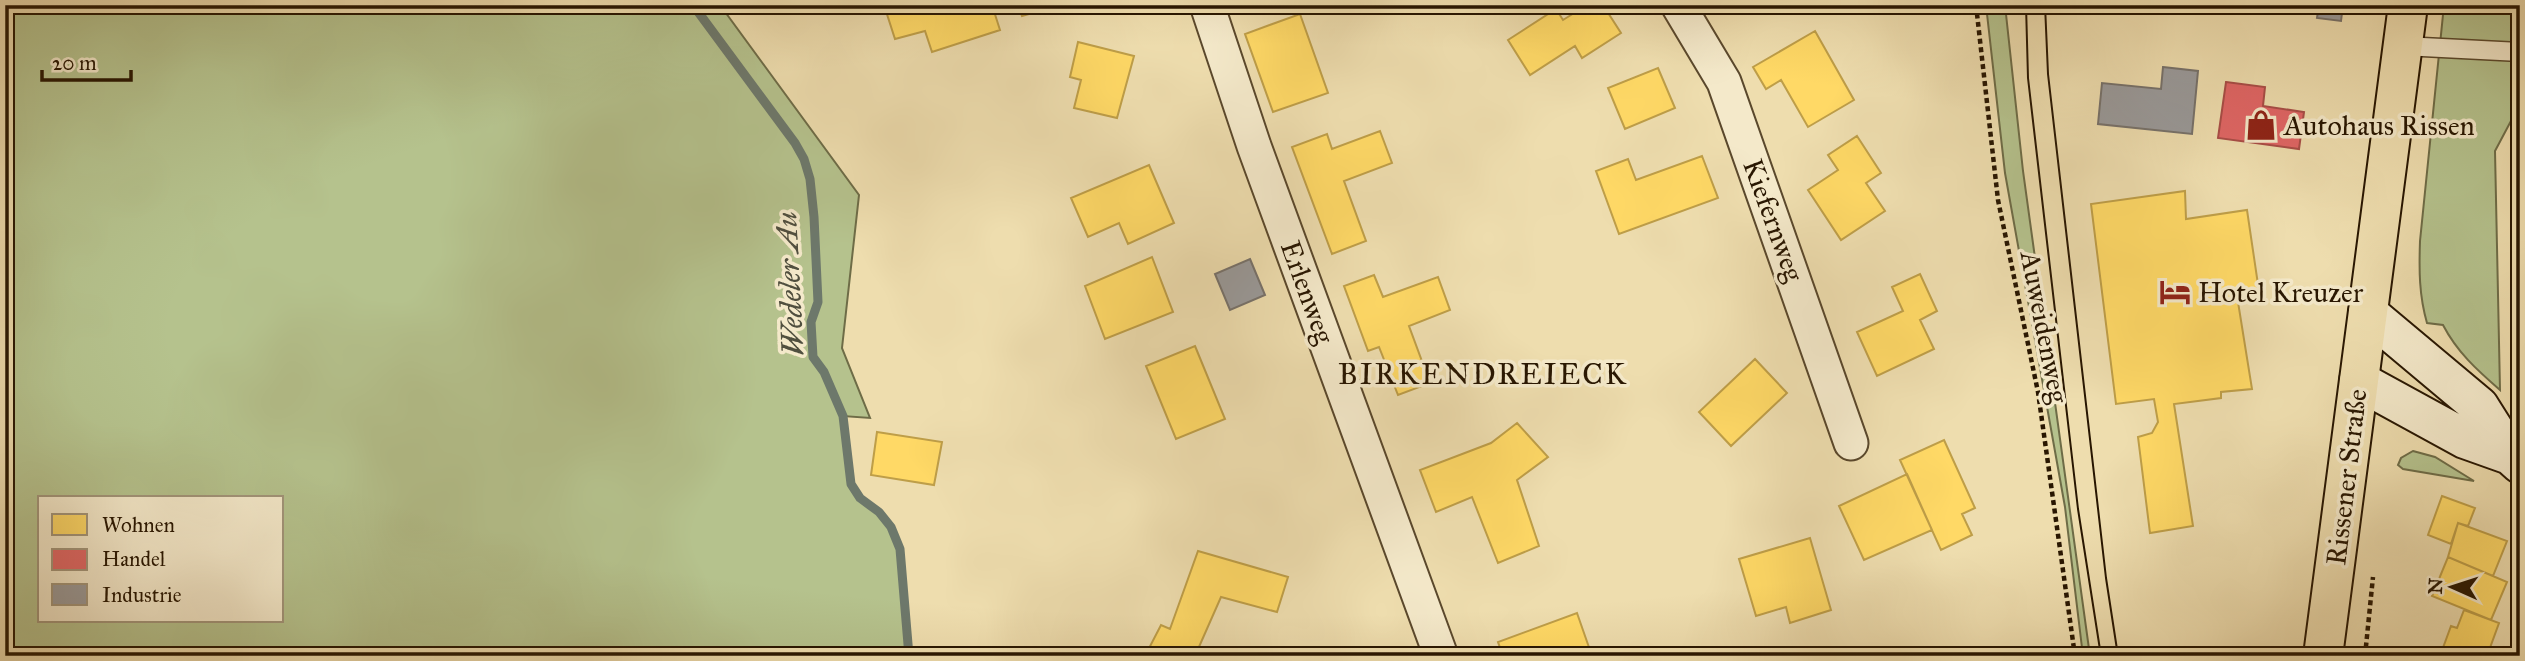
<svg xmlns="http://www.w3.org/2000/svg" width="2525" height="661" viewBox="0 0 2525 661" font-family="'IM FELL Great Primer',serif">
<rect width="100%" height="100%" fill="#eeddae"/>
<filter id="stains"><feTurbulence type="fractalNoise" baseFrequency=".00286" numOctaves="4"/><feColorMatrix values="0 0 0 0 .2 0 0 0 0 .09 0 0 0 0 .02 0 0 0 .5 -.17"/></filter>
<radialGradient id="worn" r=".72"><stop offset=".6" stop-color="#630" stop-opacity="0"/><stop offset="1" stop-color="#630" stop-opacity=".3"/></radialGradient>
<!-- green -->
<path fill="#b5c28d" stroke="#6e6c47" stroke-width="2" fill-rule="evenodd" d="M5,5H720L859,195L842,348L870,418L843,416C845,442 842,480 861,499C871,509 884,515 892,528C908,558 908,622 909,656H5ZM40,498H282V621H40Z
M1986,5H2005L2023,171L2090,656H2083L2065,507L2005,173Z
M2444,5H2520V104L2495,151L2500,390C2477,370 2457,352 2443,325L2427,323C2419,295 2419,270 2420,241Z
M2413,451L2435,457L2474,481L2403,469L2398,465L2401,458Z"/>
<!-- homes -->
<path fill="#ffd966" stroke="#be9e48" stroke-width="2" d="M884,5H992L1000,30L932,52L925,31L895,39Z
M1018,5H1060L1022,16Z
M1587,5H1603L1621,33L1582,58L1575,46L1530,75L1508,40L1556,9L1563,20Z
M1300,14L1328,93L1273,112L1245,34Z
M1815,31L1854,100L1808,127L1781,80L1766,89L1753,67Z
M1078,42L1134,56L1117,118L1074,108L1081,80L1070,77Z
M1658,68L1675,108L1625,129L1608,88Z
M1380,131L1392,163L1344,181L1366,241L1332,254L1292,147L1327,134L1332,149Z
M1857,136L1881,173L1866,183L1885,211L1841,240L1808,190L1838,170L1828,155Z
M1702,156L1718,198L1619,234L1596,171L1628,159L1636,180Z
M1149,165L1174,223L1128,244L1119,223L1088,237L1071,198Z
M2185,191L2186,219L2247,210L2260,298L2238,302L2252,389L2221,392V398L2174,404L2193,526L2150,533L2138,437L2152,433L2158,422L2154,399L2116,404L2091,204Z
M1152,257L1173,312L1105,339L1085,286Z
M1920,274L1937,311L1920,320L1934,349L1877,376L1857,332L1903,311L1892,287Z
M1374,275L1383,297L1438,277L1450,310L1409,326L1430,383L1398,395L1379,347L1368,351L1344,286Z
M1195,346L1225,419L1176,439L1146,366Z
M1755,359L1787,393L1731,446L1699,412Z
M1517,423L1548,457L1517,480L1539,546L1498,563L1472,497L1436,512L1420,470L1491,443Z
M877,432L942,442L934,485L871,475Z
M1944,440L1975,508L1962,514L1972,535L1941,550L1900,460Z
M1907,474L1932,530L1864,560L1839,506Z
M2442,496L2475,508L2468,526L2458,523L2451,544L2428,535Z
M2458,523L2507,541L2493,576L2448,557Z
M1810,538L1831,610L1790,623L1786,607L1756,616L1739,559Z
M1198,551L1288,577L1277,612L1221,597L1195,656H1145L1161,625L1170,629Z
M2448,557L2507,582L2491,620L2432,596Z
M2464,610L2499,623L2487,656H2440L2451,626L2457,628Z
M1577,613L1592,656H1503L1498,642Z"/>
<!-- shops -->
<path fill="#e06666" stroke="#a94e48" stroke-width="2" d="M2226,82L2265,87L2263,106L2304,112L2299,149L2218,138Z"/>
<!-- industry -->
<path fill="#999" stroke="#77726b" stroke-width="2" d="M2118,5H2156V8Z
M2319,5H2343L2341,21L2317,18Z
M2163,67L2198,71L2192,134L2098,124L2102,83L2161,89Z
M1250,259L1265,295L1230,310L1215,274Z"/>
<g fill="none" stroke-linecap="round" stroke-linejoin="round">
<!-- stream -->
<path stroke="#6d786b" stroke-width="9" d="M693,5L795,143L804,159L810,179L814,217L818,302L811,322L813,357L824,372L843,416L851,484L860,498L879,512L891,527L900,549L909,656"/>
<defs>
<path id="lane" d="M2403,46L2520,52"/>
<path id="street" d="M1207,5L1254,146L1441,656
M1678,5L1724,82L1851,443"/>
<path id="secondary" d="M2368,313L2479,406L2510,455L2520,464
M2359,381L2465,439L2510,455"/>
<path id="primary" d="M2323,656L2408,5"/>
</defs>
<!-- lane casing -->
<use href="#lane" stroke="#5a482c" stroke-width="21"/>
<!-- street casing -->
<use href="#street" stroke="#5a482c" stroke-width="37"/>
<!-- secondary casing -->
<use href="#secondary" stroke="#281601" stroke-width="42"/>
<!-- primary casing -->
<use href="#primary" stroke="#281601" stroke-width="42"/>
<!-- path -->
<path stroke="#281601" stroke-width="4.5" stroke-dasharray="5 3.5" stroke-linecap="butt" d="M1976,5L1998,200L2038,392L2075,656
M2365,656L2373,577"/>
<!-- lane -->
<use href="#lane" stroke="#f4e9ca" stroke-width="18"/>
<!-- street -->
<use href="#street" stroke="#f4e9ca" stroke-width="33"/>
<!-- secondary -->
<use href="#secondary" stroke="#f4e9ca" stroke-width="38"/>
<!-- primary -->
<use href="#primary" stroke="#eeddae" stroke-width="38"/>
<!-- tram -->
<path stroke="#281601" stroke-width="2" d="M2026,5L2028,78L2078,509L2101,656
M2045,5L2048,74L2106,578L2118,656"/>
</g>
<!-- icons -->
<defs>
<symbol id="shop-bare" viewBox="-9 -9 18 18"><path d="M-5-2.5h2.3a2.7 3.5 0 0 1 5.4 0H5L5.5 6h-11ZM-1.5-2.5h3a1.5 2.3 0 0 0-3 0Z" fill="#8f2418" stroke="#f4e9ca" stroke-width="2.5" paint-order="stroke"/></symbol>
<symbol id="hotel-bare" viewBox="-9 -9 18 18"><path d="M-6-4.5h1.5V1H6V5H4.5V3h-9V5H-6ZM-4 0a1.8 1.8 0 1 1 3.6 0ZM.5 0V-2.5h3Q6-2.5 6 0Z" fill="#8f2418" stroke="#f4e9ca" stroke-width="2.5" paint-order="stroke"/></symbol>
</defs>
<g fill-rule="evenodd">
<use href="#shop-bare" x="2239" y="103" width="44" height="44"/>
<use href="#hotel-bare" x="2153" y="270" width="44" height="44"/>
</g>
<g text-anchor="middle" stroke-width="7" stroke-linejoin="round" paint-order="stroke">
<!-- poi labels -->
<g font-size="28" fill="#281601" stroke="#f4e9ca" text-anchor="start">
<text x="2284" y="135">Autohaus Rissen</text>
<text x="2198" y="302">Hotel Kreuzer</text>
</g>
<!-- street labels -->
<g font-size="28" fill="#281601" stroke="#f4e9ca">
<text transform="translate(1774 220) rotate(70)" y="10">Kiefernweg</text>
<text transform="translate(1308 292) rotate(70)" y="10">Erlenweg</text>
<text transform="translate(2045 327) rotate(79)" y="10">Auweidenweg</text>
<text transform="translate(2346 477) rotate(-83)" y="10">Rissener Straße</text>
</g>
<!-- water labels -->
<g font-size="30" font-style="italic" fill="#504f3f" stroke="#f4e9ca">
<text transform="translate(790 284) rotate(-93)" y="10">Wedeler Au</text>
</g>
<!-- neighbourhood labels -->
<g font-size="30" letter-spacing="2" fill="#281601" stroke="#f4e9ca">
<text x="1483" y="384">BIRKENDREIECK</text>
</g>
</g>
<!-- margin -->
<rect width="2525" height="661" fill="none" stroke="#eeddae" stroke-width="28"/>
<rect x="7" y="7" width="2511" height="647" fill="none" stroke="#281601" stroke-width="3.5"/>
<rect x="14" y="14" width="2497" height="633" fill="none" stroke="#281601" stroke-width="2"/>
<!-- legend -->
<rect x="38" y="496" width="245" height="126" fill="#f4e9ca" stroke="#a2957a" stroke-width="2"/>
<rect x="52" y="514" width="35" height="21" fill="#ffd966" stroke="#a2957a" stroke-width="2"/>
<text x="102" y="532" font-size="21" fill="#281601">Wohnen</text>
<rect x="52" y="549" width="35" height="21" fill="#e06666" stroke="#a2957a" stroke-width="2"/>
<text x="102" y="566" font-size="21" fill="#281601">Handel</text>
<rect x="52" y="584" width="35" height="21" fill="#999999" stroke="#a2957a" stroke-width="2"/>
<text x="102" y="602" font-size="21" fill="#281601">Industrie</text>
<!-- north arrow -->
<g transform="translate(2452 587) rotate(273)" stroke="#f4e9ca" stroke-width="5" paint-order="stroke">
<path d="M0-5L12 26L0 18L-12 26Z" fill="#281601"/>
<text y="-10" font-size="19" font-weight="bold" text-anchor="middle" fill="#281601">N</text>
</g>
<!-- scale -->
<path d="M42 70v10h89v-10" fill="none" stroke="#281601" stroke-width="3.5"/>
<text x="52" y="70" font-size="21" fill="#281601" stroke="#f4e9ca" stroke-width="5" paint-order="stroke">20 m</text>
<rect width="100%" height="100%" filter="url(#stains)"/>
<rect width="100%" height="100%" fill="url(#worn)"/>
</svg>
